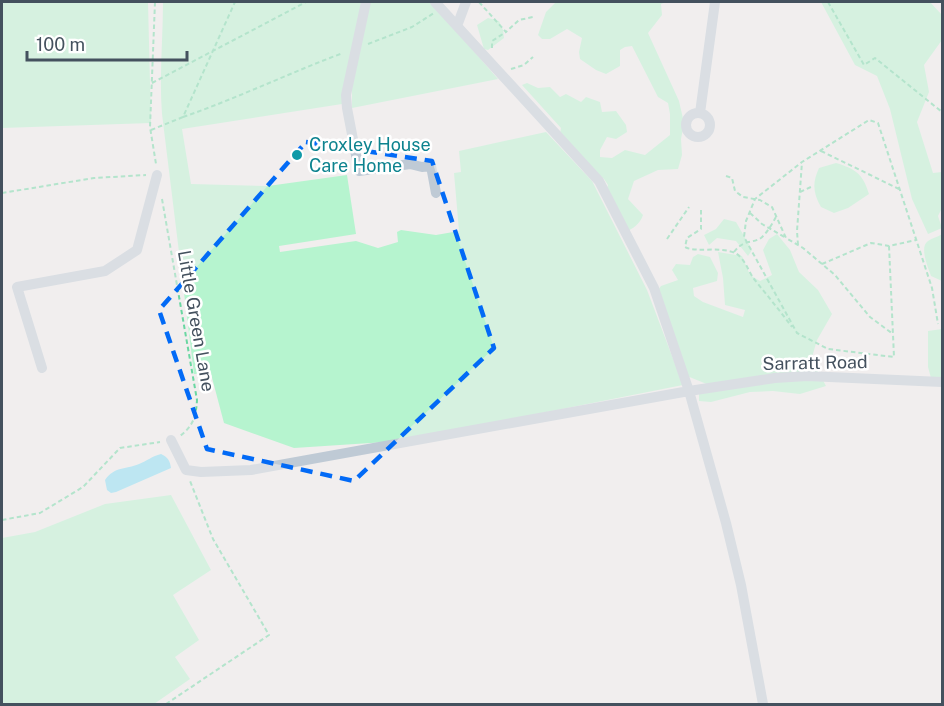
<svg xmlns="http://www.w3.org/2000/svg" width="944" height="706" viewBox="0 0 944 706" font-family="'Public Sans',sans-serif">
<rect width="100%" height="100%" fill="#f1eeee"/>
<!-- green -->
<path fill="#b6f4cf" d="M2,2H148L151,123L2,128Z
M163,2H364L342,104L182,129L191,184L268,186L347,175L356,234L279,246L280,252L356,241L378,248L398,242L397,232L401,230L436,235L459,231L454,173L461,172L459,151L546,132L592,181L647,290L683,385L401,441L294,448L224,423L211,374H194L162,114C159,76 163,39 163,2Z
M370,2H431L498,79L352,108V88Z
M556,2H666L661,4L662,15L648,33L679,101L684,123L681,139L682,155L678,169L658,170L634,181L628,199L643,215C640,224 633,229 625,232L605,194L608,185L604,179L559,139L561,128L522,85L527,83L538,88L550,87L560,97L566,94L581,102L586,97L600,102L602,112L616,111L626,125L627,132L616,139L607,137L600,150V157L612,158L625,150L645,155L670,135V114L668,103L658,97L632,46L625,47L620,50V66L606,74L596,70L580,59L579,52L582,38L567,29L550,39H542L538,35L546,12Z
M821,2H930L942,15V40L924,65L929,92L917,122L933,173L942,172V208L938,216L942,228L928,234L912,199L890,109L877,76L855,65Z
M488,18L499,21L503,30L504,38L488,50L484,49L477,25Z
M836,163C856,169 863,174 869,194L848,208L834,213L821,207C813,193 812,183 819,168Z
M724,219L736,222L752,250L748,256L736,241L717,238L709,245L704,235L716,229Z
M777,234L790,250L799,272L818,290L832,314L817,340L810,364L818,371L826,386L800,394L773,391L750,392L711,402L699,401V394L714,387L687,376L655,294L661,286L678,280L672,270L676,264L690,265L693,257L698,254L710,257L718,273L717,281L693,288L694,296L703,302L743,317L745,310L725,305L723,278L718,252L742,256L750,275L760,281L772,275L763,250L769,239Z
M942,234V281L931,276C928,267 919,247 928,241C932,238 938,237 942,234Z
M942,329V379L931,378L928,367V331Z
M171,495L211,570L173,595L199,640L175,657L190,679L154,704H2V538L35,532L105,504Z"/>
<!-- water -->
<path fill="#7edcf7" d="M161,454C168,457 170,461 171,468L116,492L111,493L107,490L105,480C115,466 125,470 139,464C147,461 152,456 161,454Z"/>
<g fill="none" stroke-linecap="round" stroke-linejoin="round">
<!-- path -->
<path stroke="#6ad7a2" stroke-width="2" stroke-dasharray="4.5 3" stroke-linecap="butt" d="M155,2L150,127L156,164
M479,2L506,32L519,20L533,17
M828,2L864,65L875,58L942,112
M368,44L412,27L434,13
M492,48V41L506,32
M511,69L524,65L533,57
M152,83L306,2
M183,117C238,98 289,73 343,53
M151,130L183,117L235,2
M821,151L899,189
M726,176L732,178L735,191L743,197L760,200L772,207L786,238L803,248L835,275L870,317L893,334
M800,192L813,186
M2,193L94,178L146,175
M162,199L197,400C196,417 193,426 180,436
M701,210V229L687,238L685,247C696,253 719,246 735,253C745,258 748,271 754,279C767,295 780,311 792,327
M750,213L762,224L786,238
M667,239L689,207
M798,245L797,231L802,162
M889,246L894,357L828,349L797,333L744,237L746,221L755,199L802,162L869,120L878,123L932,288L938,324
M734,252C744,239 751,244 761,238C767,233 772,224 776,217
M822,264L871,243L889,246L916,240
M2,520L40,513L83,487L120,448L160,442
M166,704L269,635L213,539L190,481"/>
<!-- minor -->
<path stroke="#bfcad5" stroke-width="10" d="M366,2L346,95L347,108L359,171L410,164L422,167L431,166L436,193
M435,2L599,181L654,288L689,391L726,523L741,585L763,704
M457,26L466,2
M686 125a12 12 0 1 1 24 0a12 12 0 1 1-24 0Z
M700,113L715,2
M42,368L17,287L105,271L137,250L157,175
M171,440L186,470L201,472L251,470L689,391L775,378L807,376L942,382"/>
</g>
<!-- marked area -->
<path d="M0 0H944V706H0ZM306,142L432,161L494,348L354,481L207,449L159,310Z" fill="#f1eeee" fill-opacity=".55" fill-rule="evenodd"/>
<path fill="none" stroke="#026af6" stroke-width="4.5" stroke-dasharray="12 8" stroke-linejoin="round" d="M306,142L432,161L494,348L354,481L207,449L159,310Z"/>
<!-- markers -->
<circle fill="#0f9aa8" stroke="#fff" stroke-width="2" cx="297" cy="155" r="6"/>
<g text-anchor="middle" stroke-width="5" stroke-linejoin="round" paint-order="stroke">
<!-- culture labels -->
<g font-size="18" fill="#0d838f" stroke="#fff" text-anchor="start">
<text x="309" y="151">Croxley House<tspan x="309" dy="21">Care Home</tspan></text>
</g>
<!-- street labels -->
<g font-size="18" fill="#44515e" stroke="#fff">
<text transform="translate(196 321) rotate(80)" y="6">Little Green Lane</text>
<text transform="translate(815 363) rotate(-1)" y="6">Sarratt Road</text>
</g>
</g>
<!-- border -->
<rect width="944" height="706" fill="none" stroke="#44515e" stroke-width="6"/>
<!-- scale -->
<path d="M27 51v9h160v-9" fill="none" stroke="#44515e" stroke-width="3"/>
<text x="36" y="51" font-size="18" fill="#44515e" stroke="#ffffff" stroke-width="4.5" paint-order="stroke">100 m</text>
</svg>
